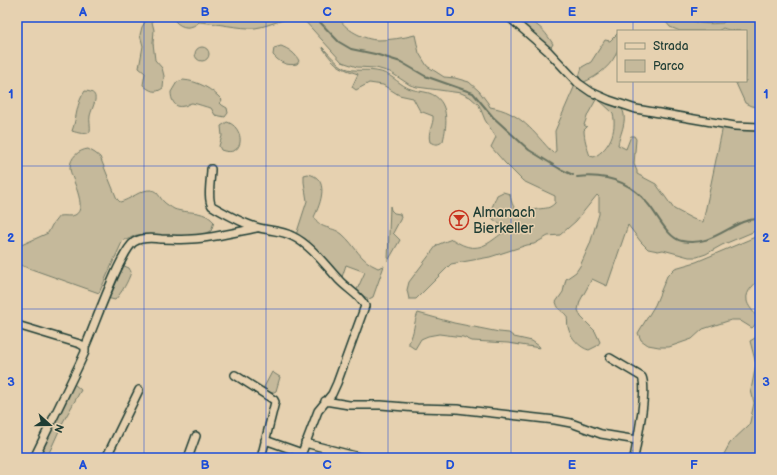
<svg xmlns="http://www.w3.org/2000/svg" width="777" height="475" viewBox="0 0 777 475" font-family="'Balsamiq Sans',sans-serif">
<rect width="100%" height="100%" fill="#e6d1b0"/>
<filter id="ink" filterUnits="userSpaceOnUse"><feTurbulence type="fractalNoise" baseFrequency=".025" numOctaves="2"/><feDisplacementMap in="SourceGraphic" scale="8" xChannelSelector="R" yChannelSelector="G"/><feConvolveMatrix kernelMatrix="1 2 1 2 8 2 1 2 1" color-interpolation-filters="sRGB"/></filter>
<g filter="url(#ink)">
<!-- green -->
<path fill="#c5b99b" stroke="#727b68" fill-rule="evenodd" d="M148,17L151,18L154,30L153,43L155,60L162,68L164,76L163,88C155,94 150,91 143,85L145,73L139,68L143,46L140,35L142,27Z
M170,17H339C343,29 365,40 378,40C390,40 403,38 415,35L419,53L427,66L444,77L455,78L469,82L479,91L488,103L490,107C521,112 533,132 553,153L556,151L555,131L575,85L621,107C629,119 620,133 618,145L626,149L631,136H634L636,139L634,164L637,171V174L656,184L674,209L693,219L703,222L723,126L760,129V229L722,245L706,254L697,257H689L663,250L658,251L648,249L641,242L628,225L607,286L592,279L580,301L578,310L581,317L595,331L600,342L597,346L589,350C580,348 570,337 568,327C567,324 568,320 567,317C565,311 559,313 556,302L563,292L566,279L576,272L580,266L590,244L599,214V197L597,195L576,221L560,235L548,236L534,244L527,245L490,257L451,264L416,299H409L407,290L409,282L437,245L444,242L452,239C467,249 478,251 493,240C500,235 502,232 510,232L493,219L491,210L497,195L503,192L510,194C513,215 521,212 538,209C546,208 549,209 555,203V196L523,181L505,163L491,147L496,137L485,120L479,105L470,97L461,93L417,87L410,85L390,72L376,68L357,67L342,62L303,19C287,15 271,26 255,28C241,29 215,23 199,22C192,29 182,29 175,21V18ZM597,98L613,113C617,131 610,148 594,157L590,156C587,148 584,138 584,130L587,127L584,125L588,114Z
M662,17H686C696,25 710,24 723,23L724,21L749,17L760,18V107L751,106L745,103L735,81H746V31C738,31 730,31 723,28L718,31H680L670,27Z
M529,21C541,26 546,33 553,44L550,49L521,26Z
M618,33C618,38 619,45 618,49C614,64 597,77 584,82L579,77L582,67L591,62L605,40L610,41Z
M281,46C289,49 296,54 299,61L297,64C287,66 280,63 273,55L274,48Z
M195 54a7 7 0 1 1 14 0a7 7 0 1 1-14 0Z
M322,47C329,54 337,64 345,68C355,72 365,69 376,71C391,73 396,82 408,88C415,91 422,91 429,93C450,100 447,125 443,141C439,145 435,145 430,142C427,131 434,125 433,116L420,111L413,98L399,95L383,85L369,83L356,90L352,87L358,74C337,67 335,65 322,47Z
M183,80C198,81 212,89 222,100L220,103L222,105L227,108L228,113L225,117L215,115L211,108C205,107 199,104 192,103C188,103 187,106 184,106C174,109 171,99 171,92L177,82Z
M85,91C103,92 92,106 90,116C89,121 91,126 90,132C85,135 78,133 72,131C77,118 76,103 85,91Z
M227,122C245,127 246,159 221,150L219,146L222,136L221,126Z
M88,149L95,153L100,157L117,199L120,202C130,200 141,189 151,190C158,191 159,197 164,202C166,204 171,207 174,209C187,214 203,209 214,222L211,231C196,240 156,237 138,235C132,235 131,240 123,240L99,293L20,265L17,268V247L48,233L52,225L59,216C64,215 71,217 75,215C89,208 70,177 70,168C70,157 79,150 88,149Z
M308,174C330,178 321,203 314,217C322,231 330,225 342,234C356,246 359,260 378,268L384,266L373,297L369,299L356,292L365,272L346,265L341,280L296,235L307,201L304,182V175Z
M390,206L391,210L394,213L400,214L401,218L393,233L400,240L388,261Z
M760,235C760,243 762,271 760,276C756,286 745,289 747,301C749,311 764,317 752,328L739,320H731L703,329L692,339L669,347H659L648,345L641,340L638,333L655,305L667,276L675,268L696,262Z
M122,265L129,268L131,272C128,282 122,292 115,300L107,298Z
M418,313L454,323L499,332L509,333L514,337L532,341L539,346L540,348L508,343L472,341L463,337L439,334L428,336L421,339L415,349L409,345V342C415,332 413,324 418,313Z
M760,335V458H723L724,454L730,443L749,425L750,422L754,403L751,390L756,364L750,341Z
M272,372L280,377L276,391L272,393L266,390L264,387Z
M74,384L81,390L63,422L49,453L48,458H35L71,385Z"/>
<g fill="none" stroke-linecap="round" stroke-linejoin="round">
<!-- stream -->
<path stroke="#687361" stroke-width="2" d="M315,17L339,42L351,49L375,54L401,62L425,76L473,93L493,117L529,150L560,169L573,175
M577,177C605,174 630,181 648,204C657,214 668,239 682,241C715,248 734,217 760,219"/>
<defs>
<path id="minor" d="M509,17L548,51L578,83L591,92L609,100L636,109L735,126L760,127
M211,169C211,178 207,199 212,206C226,214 241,223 256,227C268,231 281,230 292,236C311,245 325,265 339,280C347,289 360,295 365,306L337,383L332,394L318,411L300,458
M17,325L80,344L85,347V352L79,365L34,458
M85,347C94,327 120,252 134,242C142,237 153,238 161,239C172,239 182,240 192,239C212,238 236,232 256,228
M610,358L642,377C648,391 637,441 634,458
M235,375L274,400L275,402L261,458
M325,401L349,405H381L417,408L457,409L555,420L571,423L601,434L637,440
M265,440L302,453
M305,443L363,458
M106,458L139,390
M188,458L196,436"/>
</defs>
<!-- minor casing -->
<use href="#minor" stroke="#1f3d34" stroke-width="10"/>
<!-- minor -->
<use href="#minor" stroke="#e6d1b0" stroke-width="7"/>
</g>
</g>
<!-- grid -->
<path fill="none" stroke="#1d4ed8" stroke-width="1" stroke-opacity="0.55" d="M144,17V458M266,17V458M388,17V458M511,17V458M633,17V31M633,81V458M17,166H760M17,309H760"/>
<!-- icons -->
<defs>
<symbol id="bar-ring" viewBox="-11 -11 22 22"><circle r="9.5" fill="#e6d1b0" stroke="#c8321e" stroke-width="1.5"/><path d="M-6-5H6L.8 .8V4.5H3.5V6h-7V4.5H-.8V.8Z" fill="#c8321e"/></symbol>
</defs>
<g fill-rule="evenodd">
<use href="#bar-ring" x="448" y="209" width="22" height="22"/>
</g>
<g text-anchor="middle" stroke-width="3" stroke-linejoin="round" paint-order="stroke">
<!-- poi labels -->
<g font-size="14" fill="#1f3d34" stroke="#e6d1b0" text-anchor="start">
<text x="473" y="217">Almanach<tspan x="473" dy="16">Bierkeller</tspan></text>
</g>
</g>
<!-- margin -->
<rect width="777" height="475" fill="none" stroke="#e6d1b0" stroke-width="44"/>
<!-- legend -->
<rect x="617" y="30" width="130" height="52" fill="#e6d1b0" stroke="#96967e"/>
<rect x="625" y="43" width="20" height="6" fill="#e6d1b0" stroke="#96967e"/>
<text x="653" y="50" font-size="12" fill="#1f3d34">Strada</text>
<rect x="625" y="60" width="20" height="12" fill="#c5b99b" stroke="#96967e"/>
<text x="653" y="70" font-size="12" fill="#1f3d34">Parco</text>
<!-- north arrow -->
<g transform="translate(50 425) rotate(111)" stroke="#e6d1b0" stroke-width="3" paint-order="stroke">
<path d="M0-3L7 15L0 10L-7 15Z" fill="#1f3d34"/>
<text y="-6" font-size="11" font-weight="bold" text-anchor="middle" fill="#1f3d34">N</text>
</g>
<rect x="22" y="22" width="733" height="431" fill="none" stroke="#1d4ed8" stroke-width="1.5"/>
<g font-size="13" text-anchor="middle" font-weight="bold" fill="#1d4ed8">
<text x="83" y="16">A</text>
<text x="205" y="16">B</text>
<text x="327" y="16">C</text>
<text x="450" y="16">D</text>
<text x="572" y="16">E</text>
<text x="694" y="16">F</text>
<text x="11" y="98">1</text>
<text x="766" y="98">1</text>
<text x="11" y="242">2</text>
<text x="766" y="242">2</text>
<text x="11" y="386">3</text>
<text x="766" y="386">3</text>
<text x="83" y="469">A</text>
<text x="205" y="469">B</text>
<text x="327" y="469">C</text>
<text x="450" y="469">D</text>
<text x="572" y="469">E</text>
<text x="694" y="469">F</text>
</g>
</svg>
